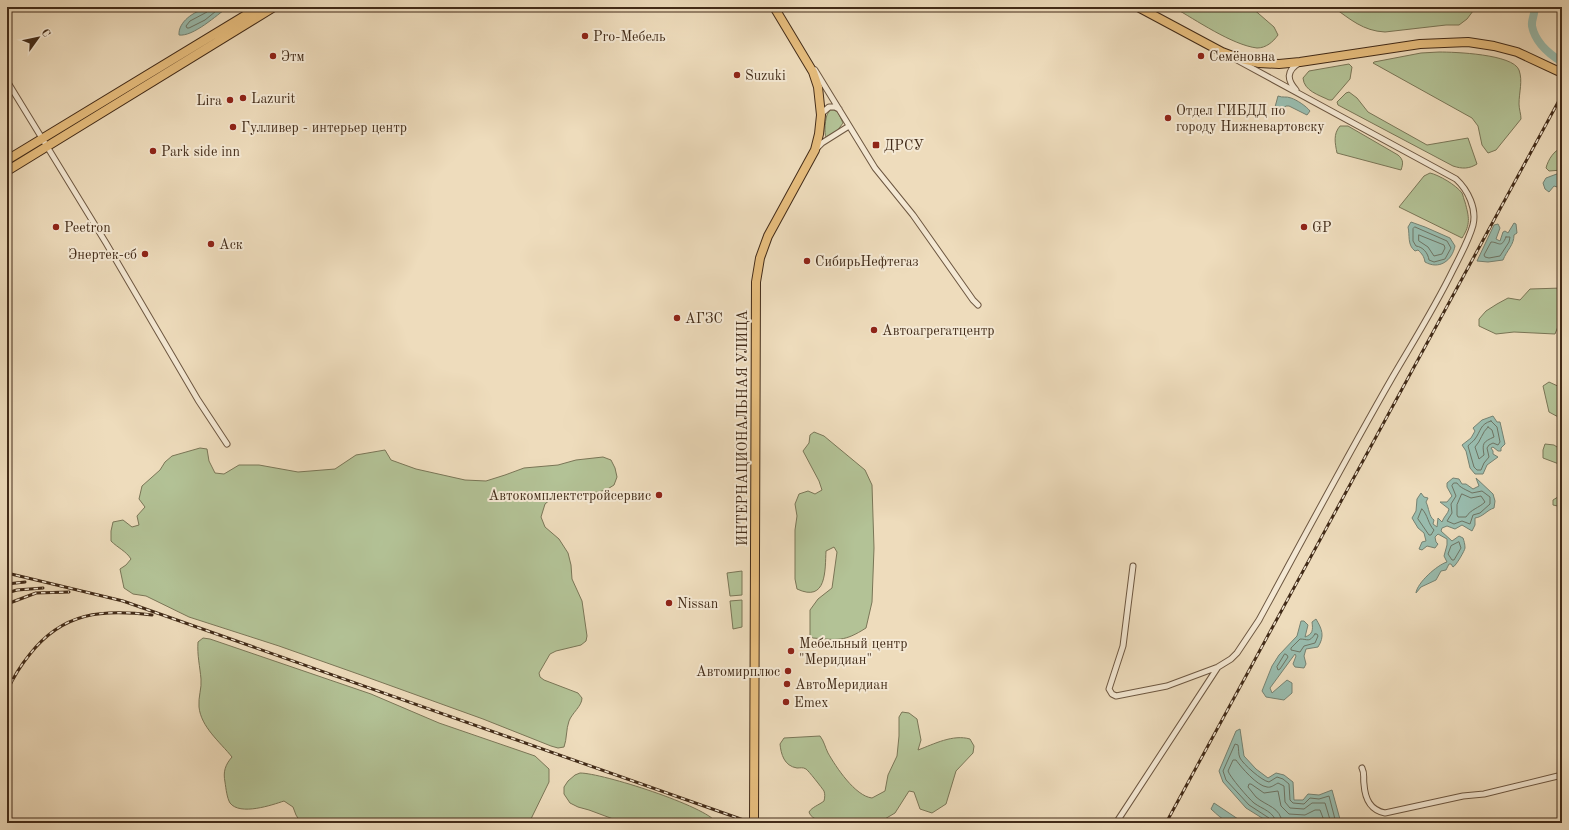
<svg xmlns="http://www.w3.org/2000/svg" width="1569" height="830" viewBox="0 0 1569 830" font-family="'Old Standard TT',serif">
<rect width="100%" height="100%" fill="#eedcbc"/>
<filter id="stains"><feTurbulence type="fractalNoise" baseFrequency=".005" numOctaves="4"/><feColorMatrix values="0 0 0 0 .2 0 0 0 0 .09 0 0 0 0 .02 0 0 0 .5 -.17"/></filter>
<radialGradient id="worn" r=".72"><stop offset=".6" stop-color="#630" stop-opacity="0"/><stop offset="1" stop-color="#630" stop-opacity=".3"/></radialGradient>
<!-- green -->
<path fill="#b3c296" stroke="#7a7657" d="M1173,7H1251L1274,27L1278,35C1273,42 1266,48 1257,48C1232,45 1196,20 1173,7Z
M1333,7H1476L1467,19L1459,25H1446L1385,32C1363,31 1350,19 1333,7Z
M1439,52C1454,52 1513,54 1519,70C1523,81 1519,92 1519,104C1519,109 1521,114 1521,119L1496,150L1488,153L1482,145L1478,126L1472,118L1373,63L1374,62L1421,53Z
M1349,64L1352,67L1350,79L1332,100H1329C1319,95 1304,91 1303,78L1309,71Z
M1349,92L1357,98L1368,112L1427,145L1468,138L1477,164C1469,169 1462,169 1453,166L1338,105L1337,102L1346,93Z
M834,110L838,112L843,123L837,131L826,137C824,134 825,117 828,113C830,110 831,110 834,110Z
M1340,126H1348L1398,155C1404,160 1403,164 1401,170L1337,153C1335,143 1333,134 1340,126Z
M1562,148V170L1549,171L1546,168C1548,160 1554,150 1562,148Z
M1430,173C1439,175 1456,185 1462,193C1463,195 1464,200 1465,202C1469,217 1471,224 1462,238L1399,207L1424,176Z
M1562,288V324H1559L1555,334L1514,332L1496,334L1479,326V319L1486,311L1497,304L1508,298L1520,300L1530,289Z
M1549,382L1562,388V419L1549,412L1543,386Z
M814,432L824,436L865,470L872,485L874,548L872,602L866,628C844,642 838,640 813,638L810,636V610L818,599L832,588L837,552L834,547L826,551C825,570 827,603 797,589L795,579V530L797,516L795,504L799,494L808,491L815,494L822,490L819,481L803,451L809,443L810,435Z
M1545,444L1554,445L1560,449L1562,460L1559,464L1543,458V450Z
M200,448L207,449L209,461L215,473L224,474L239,465H259L298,472L335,469L356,455L385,450L391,460L416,469L465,480L486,481L505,475L524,468L558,465L576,460L603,457L611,460L615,468L617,477L614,485L606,490L578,497L551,499L545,504L541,517L545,527L559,539L568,553L571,565L572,579L582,601L587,636L586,641L581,645L556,651L550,654L539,673L540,677L544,680L578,693L582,698C582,706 572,713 569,721C566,729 567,739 564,747L558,748L551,746L483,719L361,675L279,646L189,617L146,596L133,594L124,588L120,569L126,565L131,559C126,551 118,548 111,541V531L113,522L123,520L132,527L139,525L137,516L145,507L139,499L142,486L160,470L165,462L172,456Z
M1561,495H1562V507L1553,505V500Z
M742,571V595L730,596L727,573Z
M742,600V627L733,629L730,601Z
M203,638L210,639L371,694L439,723L535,756L549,769V782L529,823H301L296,815L293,807L284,801C272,805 240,816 230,803C227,798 226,789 225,782C223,772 225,765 232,757C220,742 201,727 199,707C198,697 202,688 201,679C200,667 197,655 198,642Z
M902,712L909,713L917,719L921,740L918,750C934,744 953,734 970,739L974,746L973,753L956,771L946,804L932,813L920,809L914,792L909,791L895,813L878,823L823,821C817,820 811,818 809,812C812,807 819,805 824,801C825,797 825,794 824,791C822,788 808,770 806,769C803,767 800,768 797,768C784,766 781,754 780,744L784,738L820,736C824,741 825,747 828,753C836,767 855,796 872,798L885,791L888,775L897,756L899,736V717Z
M580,773C602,773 706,806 717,823H624L589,810L578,807L570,803L564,794V787L568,781L575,775Z"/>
<!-- water -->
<path fill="#99bcae" stroke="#768272" d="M216,7H228C217,15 193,37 179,35C178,22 194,11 206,9C210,8 212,9 216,7Z
M1278,96C1283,98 1286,96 1291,98C1297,100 1306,106 1310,111L1307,115L1289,106H1286L1281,110L1276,109L1275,107Z
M1562,172V185L1560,188L1554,186L1549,192L1545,189L1543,183L1546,178Z
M1411,222L1425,227L1450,238L1455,246C1452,261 1439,270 1425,262C1424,256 1422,254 1418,250L1415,251C1407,245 1410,235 1408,227Z
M1514,223L1516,224L1517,233L1514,235C1514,245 1507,250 1503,260L1488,262L1477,261L1494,225L1498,224L1500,228L1496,239L1500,241L1503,232L1505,231L1508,233Z
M1493,416L1497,422H1500L1505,444L1501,448V451H1498L1493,447L1491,448L1493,451V454L1498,457L1487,465L1483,474H1475L1470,468L1466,451L1462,445L1471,438L1475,431L1473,428L1482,420Z
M1453,478L1459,479L1462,484H1466L1473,489L1479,486L1476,478L1493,494L1495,501L1494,508C1487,510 1483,517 1475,518V525L1472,531L1462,525L1455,529L1447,526L1442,528L1441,531L1452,541L1459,536L1463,538C1464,541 1465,544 1465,548C1465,550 1456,566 1453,567L1451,564H1449L1446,570L1441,571L1436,580L1421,587L1416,593C1417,583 1437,565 1447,562L1444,556L1447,545V539L1438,534L1435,537L1436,542L1438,544L1435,548L1427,546L1422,550L1419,549L1422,542L1426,541L1424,533L1418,528L1412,518L1416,511L1417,499L1421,493L1424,497L1428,498L1426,502C1429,508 1429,517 1434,520L1433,524L1437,527L1438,518L1442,522C1444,516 1448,514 1449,509L1440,502H1447L1452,496L1447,487V483Z
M1316,619C1322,629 1325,636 1318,647L1306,649L1304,656L1306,664L1304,668L1295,667L1293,664L1296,656L1295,654L1270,688L1272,693L1287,680L1292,683V693L1284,700L1266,697L1262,691L1272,666L1279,655L1297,636L1301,621H1304L1308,625L1305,637C1313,634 1313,630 1312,622Z
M1240,729L1244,756L1256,769L1268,778L1276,773L1284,775L1293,782L1294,800H1303L1308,794L1319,795L1332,790L1341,823H1270L1246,808L1223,782L1219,771L1236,731Z
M1214,803L1244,823C1226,823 1224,821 1211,809Z"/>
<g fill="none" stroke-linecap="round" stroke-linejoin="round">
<!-- shore -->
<path stroke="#6e7463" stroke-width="1" d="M209,7L207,12L190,21L186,26L187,28H189L205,20L221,7
M1415,227L1447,241L1451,248L1445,259L1434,262L1429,260C1428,253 1423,247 1416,246L1413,241V229Z
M1419,235L1444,245L1445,248L1442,254L1434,256L1428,247L1419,241Z
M1506,237H1510L1509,242L1500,256L1489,258L1485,257L1484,255L1491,242C1499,242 1501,249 1506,237Z
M1491,421L1497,427L1500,442L1498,445L1493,443L1489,445L1487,448L1489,457L1484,463L1481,470H1477L1474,467L1468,446C1470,443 1473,442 1475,439C1481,431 1480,424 1491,421Z
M1488,427L1492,430L1494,437C1483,442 1482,443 1484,455L1479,459L1475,447C1481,441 1482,432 1488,427Z
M1454,483H1457C1460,488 1467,490 1472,493L1482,491L1490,497V504L1480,513L1473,515L1470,524L1462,521L1454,524L1447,521L1452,513L1451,504L1456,496L1452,486Z
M1462,494L1471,498L1481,496L1485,502C1479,508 1471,509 1466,517H1458L1457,515V505Z
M1422,509C1428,515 1428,524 1434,530L1431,535H1429L1418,519Z
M1459,542L1461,548L1454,560H1452L1448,554L1451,546Z
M1315,634H1317L1318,636L1315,643L1304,646L1300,652L1291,650V648L1300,639C1308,639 1309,643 1315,634Z
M1285,654L1287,655L1288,657L1280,669L1278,670L1277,667Z
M1271,823L1269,818L1249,805L1226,780L1223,771L1235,744L1238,745C1239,749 1238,754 1240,758C1243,764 1262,781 1269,782L1277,777L1283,779L1289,784L1290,800L1293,803L1304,804L1310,798L1319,799L1329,796L1336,823
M1276,823C1275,812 1262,809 1254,803C1248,798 1230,777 1228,771L1233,760H1236C1241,767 1257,786 1267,787C1271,788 1274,785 1278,783L1284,786L1285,802L1290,808L1304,809L1312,803H1325L1331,823
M1282,823C1281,807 1266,806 1256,797C1253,794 1251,790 1248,787L1249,784H1251L1264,793L1278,791L1281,806L1289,814L1305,815L1315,810H1320L1325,823"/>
<!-- river -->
<path stroke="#99bcae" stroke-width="8" d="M1534,7C1536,13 1531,19 1532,26C1535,42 1549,54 1562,62"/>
<defs>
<path id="street" d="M815,70L875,168L913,215L973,300L978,305
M7,81L106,243L198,400L227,444
M1296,90C1287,80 1286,71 1299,63
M821,114L829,107H835L839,109
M816,149L822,143L849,126
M1133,566L1123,646L1109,689L1112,694L1116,696L1167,686L1218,667L1231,659L1237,653L1259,620C1303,539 1346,458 1392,378C1413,342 1435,307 1453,270C1460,256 1469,240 1473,225C1477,209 1468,190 1456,179L1237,60
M1362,768C1365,774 1363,778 1364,784C1365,799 1370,810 1385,813L1463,796L1484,794L1562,775
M1116,823L1218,667"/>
<path id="primary" d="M1138,7L1222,52L1238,58L1259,63L1279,64L1300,62L1420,44L1468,42L1494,46L1517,52L1562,73
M7,160L259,7
M7,171L274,7
M754,823L756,282L760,258L768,236L815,150L819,134L821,115L818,87L813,72L774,7"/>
</defs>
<!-- street casing -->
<use href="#street" stroke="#6d5741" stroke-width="7"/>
<!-- primary casing -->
<use href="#primary" stroke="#422b18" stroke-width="10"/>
<!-- street -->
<use href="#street" stroke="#f4e8d3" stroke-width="5"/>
<!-- primary -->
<use href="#primary" stroke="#e7be7e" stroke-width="8"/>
<defs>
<path id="rail" d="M7,573L123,601L752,823
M7,584L25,582
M7,593L17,590L43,588
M7,604L36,593L69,592
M7,691C13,678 21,665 30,654C63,612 102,609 152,615
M7,801L11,823
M1166,823L1562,95"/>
</defs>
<!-- rail casing -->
<use href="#rail" stroke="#422b18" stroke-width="3"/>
<!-- rail -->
<use href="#rail" stroke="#f4e8d3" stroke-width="1.5" stroke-dasharray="4.5" stroke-linecap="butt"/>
</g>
<!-- markers -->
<g fill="#8f2418" stroke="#f4e8d3" stroke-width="1.5">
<circle cx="585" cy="36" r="4"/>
<circle cx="273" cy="56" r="4"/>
<circle cx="1201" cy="56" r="4"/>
<circle cx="737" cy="75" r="4"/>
<circle cx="243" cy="98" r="4"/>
<circle cx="230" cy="100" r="4"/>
<circle cx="1168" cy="118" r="4"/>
<circle cx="233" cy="127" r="4"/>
<rect x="872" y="141" width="8" height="8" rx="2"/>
<circle cx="153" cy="151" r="4"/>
<circle cx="56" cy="227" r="4"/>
<circle cx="1304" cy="227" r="4"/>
<circle cx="211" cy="244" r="4"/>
<circle cx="145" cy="254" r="4"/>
<circle cx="807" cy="261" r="4"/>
<circle cx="677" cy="318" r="4"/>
<circle cx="874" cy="330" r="4"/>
<circle cx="659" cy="495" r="4"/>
<circle cx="669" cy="603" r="4"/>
<circle cx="791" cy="651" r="4"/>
<circle cx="788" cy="671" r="4"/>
<circle cx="787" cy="684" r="4"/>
<circle cx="786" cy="702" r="4"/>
</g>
<g text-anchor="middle" stroke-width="4" stroke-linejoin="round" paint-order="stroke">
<!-- poi labels -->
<g font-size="14" fill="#422b18" stroke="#f4e8d3" text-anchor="start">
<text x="593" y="41">Pro-Мебель</text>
<text x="281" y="61">Этм</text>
<text x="1209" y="61">Семёновна</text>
<text x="745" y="80">Suzuki</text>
<text x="251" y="103">Lazurit</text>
<text x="222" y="105" text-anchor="end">Lira</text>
<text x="1176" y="115">Отдел ГИБДД по<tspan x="1176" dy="16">городу Нижневартовску</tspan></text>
<text x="241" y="132">Гулливер - интерьер центр</text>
<text x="884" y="150">ДРСУ</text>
<text x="161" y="156">Park side inn</text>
<text x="64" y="232">Peetron</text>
<text x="1312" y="232">GP</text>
<text x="219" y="249">Аск</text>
<text x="137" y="259" text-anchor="end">Энертек-сб</text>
<text x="815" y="266">СибирьНефтегаз</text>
<text x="685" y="323">АГЗС</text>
<text x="882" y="335">Автоагрегатцентр</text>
<text x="651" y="500" text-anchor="end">Автокомплектстройсервис</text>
<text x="677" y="608">Nissan</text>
<text x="799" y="648">Мебельный центр<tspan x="799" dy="16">"Меридиан"</tspan></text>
<text x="780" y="676" text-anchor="end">Автомирплюс</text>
<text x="795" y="689">АвтоМеридиан</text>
<text x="794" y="707">Emex</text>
</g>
<!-- street labels -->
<g font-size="14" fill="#422b18" stroke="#f4e8d3">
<text transform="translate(742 428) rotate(-90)" y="5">ИНТЕРНАЦИОНАЛЬНАЯ УЛИЦА</text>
</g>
</g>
<!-- margin -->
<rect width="1569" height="830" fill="none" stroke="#eedcbc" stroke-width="24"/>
<rect x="8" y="8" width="1553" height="814" fill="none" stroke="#422b18" stroke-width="2"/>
<rect x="12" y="12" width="1545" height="806" fill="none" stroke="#422b18"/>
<!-- north arrow -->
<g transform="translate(38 38) rotate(57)" stroke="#f4e8d3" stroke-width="3" paint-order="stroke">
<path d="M0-3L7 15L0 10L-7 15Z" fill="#422b18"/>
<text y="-6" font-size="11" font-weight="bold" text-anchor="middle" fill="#422b18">С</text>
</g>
<rect width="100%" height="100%" filter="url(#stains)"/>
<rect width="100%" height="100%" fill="url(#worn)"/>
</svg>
